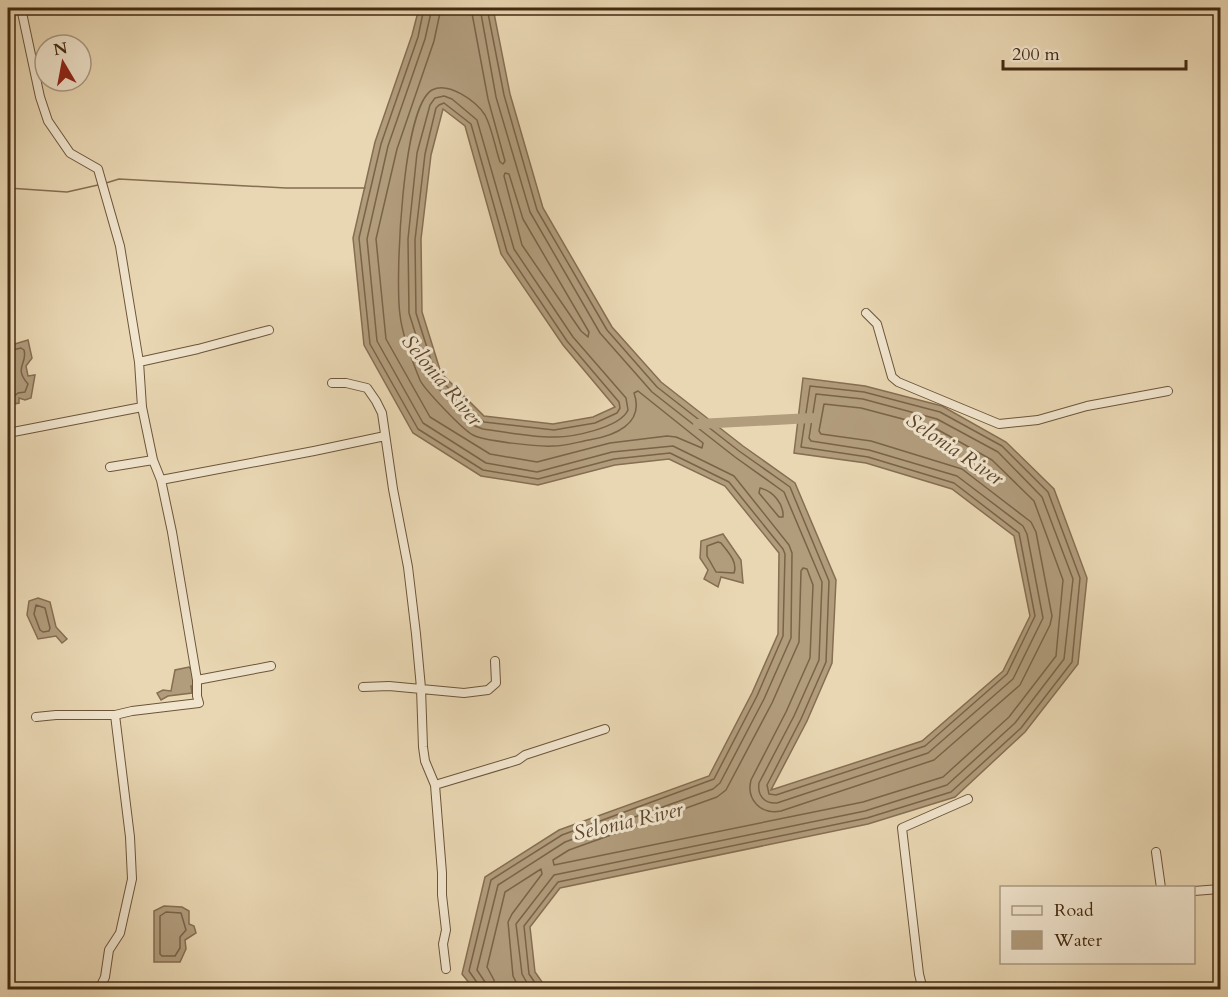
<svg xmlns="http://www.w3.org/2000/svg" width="1228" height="997" viewBox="0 0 1228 997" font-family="Cardo,serif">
<rect width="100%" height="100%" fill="#e9d7b3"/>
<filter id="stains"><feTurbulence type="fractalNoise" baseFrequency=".00333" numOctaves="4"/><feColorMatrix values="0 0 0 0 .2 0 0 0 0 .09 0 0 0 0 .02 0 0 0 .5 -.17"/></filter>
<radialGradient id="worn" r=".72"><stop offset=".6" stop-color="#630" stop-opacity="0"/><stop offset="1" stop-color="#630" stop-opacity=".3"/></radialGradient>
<!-- water -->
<path fill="#b19c7c" stroke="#856e51" stroke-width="1.5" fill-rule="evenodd" d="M419,8H493L510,94L543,208L612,327L661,382L743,446L795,483L836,580L832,663L807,721L771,790L922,741L1003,671L1030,616L1014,536L952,489L866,463L794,453L803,378L865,386L942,406L1006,442L1054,489L1087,578L1078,664L1025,732L955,797L868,824L560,888L530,927L535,972L547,989H474L462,974L485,877L559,830L709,776L752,693L778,634L779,553L725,486L669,459L615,465L538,485L481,476L413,433L364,345L353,238L375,142L412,35ZM443,109L465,126L501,254L563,345L615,407L593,417L553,424L484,416L441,373L422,312L421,239L431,155Z
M28,340L32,358L26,366L28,376L35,375L31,398L25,400L19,398V403L8,405V346Z
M723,534L741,560L743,583L721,577L718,587L704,579L708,570L700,558L701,541Z
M38,598L50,602L56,627L67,639L62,643L56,636L38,639L27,615L29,601Z
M189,667L193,672L195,686H191L192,693L168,696L161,700L157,693L163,690L171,691L175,670Z
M164,906L182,907L189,911V924L194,926L196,933L185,940L186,949L180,962H154V911Z"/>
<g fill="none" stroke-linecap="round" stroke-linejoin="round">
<!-- shore -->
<path stroke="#7a6346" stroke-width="1.5" d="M424,8L418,37L381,144L359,238L370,344L418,429L483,470L538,479L614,459L670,453L729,482L783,549L785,554L783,636L757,696L714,779L562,835L491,880L469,971L478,984V990
M432,8L425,39L388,146L367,239L377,341L423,423L486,463L537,472L612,452L673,446L734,476L789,545L792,553L791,638L764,699L720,783L713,789L565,842L498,885L477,970L485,982L486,990
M441,8L434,41L397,149L376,239L386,339L430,417L490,454L537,462L610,443L667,436L676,437L702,448L703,443L638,391L634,393C645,424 614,436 589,440C578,442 565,446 553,446C540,447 483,441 473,435C463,430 424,389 420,380C413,363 402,333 400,315C395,280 402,107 432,90C448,81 476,101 485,115C492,128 495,147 500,162L503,164L505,161L488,99L471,8
M480,8L496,97L530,212L600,333L652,392L735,457L784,492L822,582L819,660L794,716L759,783C757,796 765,804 777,803L928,753L1013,679L1043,618L1027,534L1023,526L957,476L869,450L811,441L809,438L816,394L863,399L937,419L998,452L1042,497L1073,579L1064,659L1015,723L947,785L865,811L554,875L516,924L522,974L531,990
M487,8L504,95L537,210L607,330L657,387L739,451L790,487L829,581L826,662L801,719L767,785L769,794L776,795L925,746L1007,674L1035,616L1019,533L954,483L868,457L801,447L810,386L864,392L940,412L1002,446L1048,492L1080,578L1072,662L1021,728L951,792L867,818L558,882L524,926L529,974L540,990
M444,96L452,99L477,120L514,249L573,337L626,398L628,410C620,428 570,438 552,437C529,437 505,432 483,429L475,426L430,380L409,313L408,239L417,153L430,105L435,98Z
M444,103L471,124L507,252L567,341L619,402L620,408L617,413L595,423L554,430L484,422L436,376L416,313L415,240L425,154L436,108L439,105Z
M505,173L509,174L523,219L589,332L588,337L581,331L522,245L504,176Z
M8,351L21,348L24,350C28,364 13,367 28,384L25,392L18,393L12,398L8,399
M824,404L861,408L933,427L992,460L1034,501L1063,580L1056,656L1009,717L943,777L863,802L554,865L553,860L569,850L717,797L726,790L772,703L799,642L801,571L803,568L807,569L813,585L810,658L786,712L751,780C746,800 761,815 781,811L934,760L1020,685L1050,625L1052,616L1036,532L1031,522L962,469L871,441L821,434L819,431Z
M760,488C773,491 784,504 783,517H779L759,493Z
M718,542L721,543C728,552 738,562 734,573L716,572L707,556V546Z
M36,605L45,608L50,628L49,631L43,632L40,630L34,614Z
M166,912L181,913L186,930L180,937V948L175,956H162L160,954V916Z
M495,990L494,980L487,967L505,892L541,869L542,874L512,914L508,922L513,976L520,990"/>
<!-- stream -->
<path stroke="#856e51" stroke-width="1.5" d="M106,183L119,179L286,188H365
M8,188L67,192L98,185"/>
<!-- river -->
<path stroke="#b19c7c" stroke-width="10" d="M698,424L812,418"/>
<defs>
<path id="street" d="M21,8L40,97L48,121L70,153L98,169L120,246L139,362L142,407L153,460L161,480L172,532L197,680V696L199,703L132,711L115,715H56L36,717
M866,313L877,324L892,377L898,382L999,424L1038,420L1087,406L1168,391
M139,362L198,349L269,330
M332,383H346L367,388L376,401L382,413L393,489L408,567L416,634L421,688L423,747L425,761L435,785L442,873V895L446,930L443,944L446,969
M8,433L142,407
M110,467L153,460
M161,480L314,451L385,436
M197,680L271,666
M363,687L389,686L464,693L488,690L496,683L495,661
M435,785L518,760L525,755L605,729
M1156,852L1161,888
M1194,891L1220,889
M99,990L105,977L109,950L120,933L132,879L130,837L115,715
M923,990L919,974L902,828L968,799"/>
</defs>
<!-- street casing -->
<use href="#street" stroke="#6c5539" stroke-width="10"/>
<!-- street -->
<use href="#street" stroke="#f1e5ce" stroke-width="8"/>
</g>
<g text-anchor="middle" stroke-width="6" stroke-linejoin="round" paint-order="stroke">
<!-- water labels -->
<g font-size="21" font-style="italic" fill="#5e462b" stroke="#f1e5ce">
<text transform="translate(442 380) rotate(50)" y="7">Selonia River</text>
<text transform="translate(955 449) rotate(34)" y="7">Selonia River</text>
<text transform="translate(628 821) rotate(-13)" y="7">Selonia River</text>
</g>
</g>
<!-- margin -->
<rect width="1228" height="997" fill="none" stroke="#e9d7b3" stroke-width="30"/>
<rect x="9" y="9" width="1210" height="979" fill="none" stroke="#432a10" stroke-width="3"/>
<rect x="15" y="15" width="1198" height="967" fill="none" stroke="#432a10" stroke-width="1.5"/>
<!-- legend -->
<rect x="1000" y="886" width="195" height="78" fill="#f1e5ce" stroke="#ab9a82" stroke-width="1.5"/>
<rect x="1012" y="906" width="30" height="9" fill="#f1e5ce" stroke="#ab9a82" stroke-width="1.5"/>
<text x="1054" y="916" font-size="18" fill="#432a10">Road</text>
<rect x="1012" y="931" width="30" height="18" fill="#b19c7c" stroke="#ab9a82" stroke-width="1.5"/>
<text x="1054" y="946" font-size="18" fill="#432a10">Water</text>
<!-- north arrow -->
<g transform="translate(63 63) rotate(350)"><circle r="28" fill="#f1e5ce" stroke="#ab9a82" stroke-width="1.5"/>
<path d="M0-4.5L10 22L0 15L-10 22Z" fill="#8f2418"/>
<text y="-9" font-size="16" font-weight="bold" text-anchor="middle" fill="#432a10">N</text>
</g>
<!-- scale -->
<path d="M1003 60v9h183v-9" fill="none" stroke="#432a10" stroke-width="3"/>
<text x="1012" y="60" font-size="18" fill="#432a10" stroke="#f1e5ce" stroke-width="4.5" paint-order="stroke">200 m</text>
<rect width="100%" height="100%" filter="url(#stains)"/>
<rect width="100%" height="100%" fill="url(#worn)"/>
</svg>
